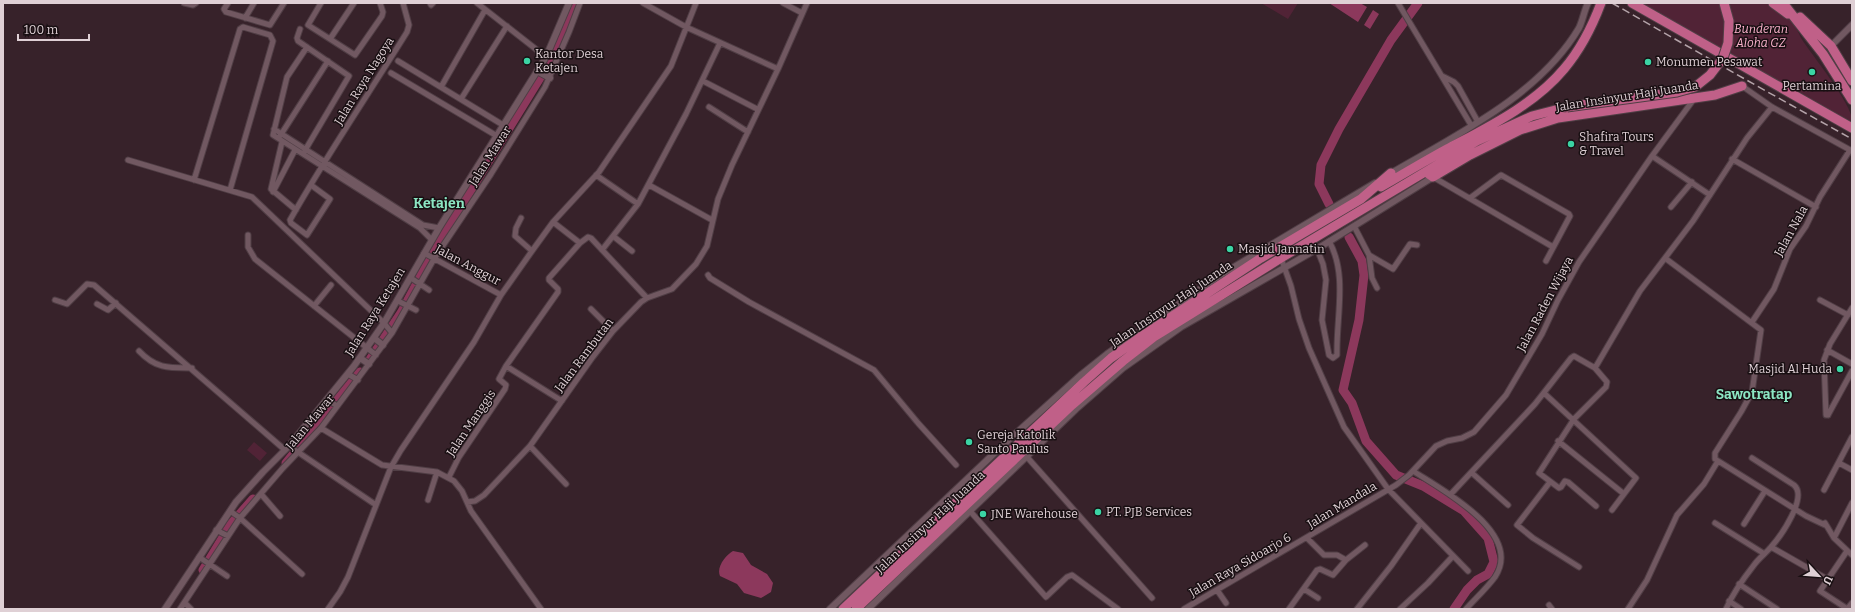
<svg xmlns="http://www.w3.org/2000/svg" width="1855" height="612" viewBox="0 0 1855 612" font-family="Bitter,serif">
<rect width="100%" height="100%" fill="#37222a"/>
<!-- green -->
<path fill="#512336" d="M1261,3H1298L1288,19Z
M1638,3H1772C1780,9 1788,16 1794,25C1797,29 1799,34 1801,38C1811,54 1852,104 1852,120L1848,122Z
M254,442L267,453L260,461L247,450Z"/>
<!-- water -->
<path fill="#8c385c" d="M1329,3H1360L1367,7L1358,22Z
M1373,10L1379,14L1370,29L1364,25Z
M733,551L743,553L751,565L767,574L773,583L771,592L761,598L744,593L737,584L720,576C716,567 726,555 733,551Z"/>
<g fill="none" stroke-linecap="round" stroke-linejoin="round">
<!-- river -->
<path stroke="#8c385c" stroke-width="9" d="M1329,204L1319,184L1321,165L1339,129L1391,40L1418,3
M1349,237L1362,261L1364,275L1359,320L1343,390L1352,403L1366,441L1396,475L1423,486L1464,511L1488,538L1494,562L1488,574L1477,580L1467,590L1454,609
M369,361L401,313L440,240L551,60L573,3
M286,463L360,372
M203,570L231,524L253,499"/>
<defs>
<path id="minor" d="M184,3L193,5L196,3
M228,3L224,9L226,12L270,25L284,3
M321,3L308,25L355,55L382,16L383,12L380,3
M430,3L431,5L433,3
M477,3L546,57
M643,3L686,27L778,69
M783,3L802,13
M1398,3L1471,125
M245,18L254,3
M300,29L297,38L298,41L349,76L304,152
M330,39L354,3
M307,47L287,77L273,135L420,228L432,240
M398,61L503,125
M391,73L497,136
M1442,76L1454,82L1458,86L1478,122
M703,81L757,109
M1742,86L1772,107L1852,151
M441,87L485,10
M461,99L507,26
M709,107L748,132
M274,129L423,225L439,228
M280,136L328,61
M282,142L271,189L296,210
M1652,156L1710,195
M1732,159L1816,207
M128,160L252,197L384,323L392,333
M596,175L638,204
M1433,177L1553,247
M194,180L240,29L243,27L270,35L273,41L230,190
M311,185L330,199L307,235L291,223L290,220C326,156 368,95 407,32L409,25L403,3
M649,185L712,220
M273,192L295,150
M1470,198L1501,175L1569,214L1570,216L1546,261
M1671,207L1692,182
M521,218L516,228L515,236L532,251
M553,222L580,243
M1354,226L1369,255L1372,278L1377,288
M248,235V247L255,259L376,355
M613,236L632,251
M1317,249L1323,264L1326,280L1322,320L1329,355L1333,358L1337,355C1336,317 1348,275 1329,241
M602,250L638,204L686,114L720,43
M424,253L501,295
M1369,255L1393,269L1410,244L1417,245
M1281,258L1291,286L1299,319L1309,348L1344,427L1388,489L1468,571
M1665,258L1761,330L1752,392L1741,412L1715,453V459L1806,516L1825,525
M708,275L710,278L749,302L874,370L918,423L956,465
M411,278L429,290
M55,300L67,304L87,284L94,285L285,450
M1820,300L1848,315
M398,301L416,310
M97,304L108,310L116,303
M314,306L331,285
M591,309L613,331
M1752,322L1774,289L1790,249L1806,226L1820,197L1850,150
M1827,350L1852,364
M139,351C156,369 169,368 192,368
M506,366L562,401
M1595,368L1640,291L1693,221L1747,138L1772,107
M348,374L358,380
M1544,393L1636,478L1612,510
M328,400L337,406
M1828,415H1826L1824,360L1830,344L1852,308
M1828,415L1852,371
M321,428L382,465L437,472L454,481L462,491L471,511L541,609
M1558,441L1624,494
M289,446L376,505
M530,446L566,484
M1027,457L1152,598
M1839,463L1852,470
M1413,471C1441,489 1524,533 1495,577C1487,588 1475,599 1466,609
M1472,473L1508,505
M449,477L459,457L505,389L506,385L499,379L506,366L558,292V289L549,280V278L580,243L588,237L591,238L647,298
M1550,482L1517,525L1533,538L1579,567
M1824,490L1852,437
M261,494L280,516
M1450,495L1535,404L1571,358L1574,356L1595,368L1607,382L1606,387L1574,419L1539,473L1559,488L1561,487L1565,481L1568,482L1596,506
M428,500L437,472
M467,502L475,501L484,495L530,446L592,358L613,331L641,302L647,298L672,289L696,264L707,246L718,199L732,165L778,69L807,3
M230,511L240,518L302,574
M970,511L1046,597L1067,577L1072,575L1118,609
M1715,523L1763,553
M1825,523L1834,538L1852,555
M1744,524L1765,491
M216,530L228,536
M1307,538L1324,555H1337L1346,560
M1834,538L1852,503
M1771,547L1827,579
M1847,551L1820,591L1846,608H1848L1852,603
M199,557L227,576
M1739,584L1777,609
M1304,589L1318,598
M1217,590L1226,603
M1729,601L1741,609
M185,603L191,609
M1549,605L1552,609
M180,609L240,518L282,469L321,428L392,333L434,259L491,174L545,87L569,32L580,3
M328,609L340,592L348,577L391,467L401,450L474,342L501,295L532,251L553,222L599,172L671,66L696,3
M1184,609L1396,485L1409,475L1436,446L1447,441L1462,438L1474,432L1506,395L1542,334L1558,300L1579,262L1652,156L1694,99
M1289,609L1317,570L1320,569L1333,575L1346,560L1365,545
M1357,609L1391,566L1421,523
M1400,609L1428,583L1453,556
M1628,609L1647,580L1677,515L1704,484L1718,461
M1726,609C1733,593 1743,579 1754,565C1759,558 1766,553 1771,547C1781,536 1808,497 1794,485L1752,458"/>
<path id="tertiary" d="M1831,46L1852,25
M537,71L550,78
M1388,175C1454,136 1538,97 1579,28C1583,20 1584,11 1588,3
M374,338L383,345
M360,358L369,364
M165,609L236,502L263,472L289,446L354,366L384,323L439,228L546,57L569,3
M830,609L1002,446L1082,374L1107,354L1219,276L1375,183
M868,609L1076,409L1123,368L1181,327L1317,249L1433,177"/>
<path id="trunk" d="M1632,3L1852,128
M1773,3L1788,14
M1783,3L1823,54L1852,100
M1800,17L1831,46L1852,81
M1426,172L1433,177L1470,155L1520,130L1558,118L1715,95L1742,86
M1381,187C1403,174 1425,161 1447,149C1488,127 1534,105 1564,69C1581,49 1592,27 1601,3
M843,609L1084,382L1111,358L1142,336L1261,258L1361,199L1391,173
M856,609L1072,405L1123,361L1154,337L1281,258L1477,141L1532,116L1567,107"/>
</defs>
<!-- minor casing -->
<use href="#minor" stroke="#503e45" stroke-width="7"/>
<!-- tertiary casing -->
<use href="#tertiary" stroke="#503e45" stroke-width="8"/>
<!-- trunk casing -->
<use href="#trunk" stroke="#503e45" stroke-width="11"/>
<!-- minor -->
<use href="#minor" stroke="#715861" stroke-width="5"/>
<!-- tertiary -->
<use href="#tertiary" stroke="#715861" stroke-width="6"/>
<!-- trunk -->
<use href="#trunk" stroke="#c06088" stroke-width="9"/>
<!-- rail -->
<path stroke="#b4a3a9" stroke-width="1.5" stroke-dasharray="8 4" stroke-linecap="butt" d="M1612,3L1757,86L1852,139"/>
<defs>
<path id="trunk-bridge" d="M1567,107L1677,92L1695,87L1710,75L1723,58L1728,43L1729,21L1724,3"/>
</defs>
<!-- trunk-bridge casing -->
<use href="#trunk-bridge" stroke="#503e45" stroke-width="11" stroke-linecap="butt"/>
<!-- trunk-bridge -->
<use href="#trunk-bridge" stroke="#c06088" stroke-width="9"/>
</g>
<!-- markers -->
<g fill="#3bd4a4" stroke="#180f12" stroke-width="1.5">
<circle cx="527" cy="61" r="4"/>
<circle cx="1648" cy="62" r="4"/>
<circle cx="1812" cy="72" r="4"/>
<circle cx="1571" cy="144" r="4"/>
<circle cx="1230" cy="249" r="4"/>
<circle cx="1840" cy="369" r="4"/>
<circle cx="969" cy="442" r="4"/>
<circle cx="1098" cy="512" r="4"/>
<circle cx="983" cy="514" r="4"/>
</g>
<g text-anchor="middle" stroke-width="3" stroke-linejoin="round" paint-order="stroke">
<!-- park labels -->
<g font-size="12" font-style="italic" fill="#f9b1cb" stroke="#180f12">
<text x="1761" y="33">Bunderan<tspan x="1761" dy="14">Aloha GZ</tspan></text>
</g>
<!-- poi labels -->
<g font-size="12" fill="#dfd0d5" stroke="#180f12" text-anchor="start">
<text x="535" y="58">Kantor Desa<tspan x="535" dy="14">Ketajen</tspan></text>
<text x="1656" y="66">Monumen Pesawat</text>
<text x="1812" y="90" text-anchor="middle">Pertamina</text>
<text x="1579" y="141">Shafira Tours<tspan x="1579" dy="14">&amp; Travel</tspan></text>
<text x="1238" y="253">Masjid Jannatin</text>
<text x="1832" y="373" text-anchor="end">Masjid Al Huda</text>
<text x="977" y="439">Gereja Katolik<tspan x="977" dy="14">Santo Paulus</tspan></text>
<text x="1106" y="516">PT. PJB Services</text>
<text x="991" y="518">JNE Warehouse</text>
</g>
<!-- street labels -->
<g font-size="12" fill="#dfd0d5" stroke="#180f12">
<text transform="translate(364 81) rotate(-58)" y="4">Jalan Raya Nagoya</text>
<text transform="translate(1627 96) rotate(-9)" y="4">Jalan Insinyur Haji Juanda</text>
<text transform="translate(490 156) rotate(-58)" y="4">Jalan Mawar</text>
<text transform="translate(1791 231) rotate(-61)" y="4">Jalan Nala</text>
<text transform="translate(468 265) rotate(28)" y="4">Jalan Anggur</text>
<text transform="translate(1171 304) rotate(-34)" y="4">Jalan Insinyur Haji Juanda</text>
<text transform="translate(1545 304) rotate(-62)" y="4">Jalan Raden Wijaya</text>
<text transform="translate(375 312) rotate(-58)" y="4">Jalan Raya Ketajen</text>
<text transform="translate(584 355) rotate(-53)" y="4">Jalan Rambutan</text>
<text transform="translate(310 422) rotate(-50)" y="4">Jalan Mawar</text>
<text transform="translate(471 423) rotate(-56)" y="4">Jalan Manggis</text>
<text transform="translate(1342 505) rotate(-31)" y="4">Jalan Mandala</text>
<text transform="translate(930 522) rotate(-43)" y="4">Jalan Insinyur Haji Juanda</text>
<text transform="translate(1240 565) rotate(-30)" y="4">Jalan Raya Sidoarjo 6</text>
</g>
<!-- quarter labels -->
<g font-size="14" font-weight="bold" fill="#8ce6c3" stroke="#180f12">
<text x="439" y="208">Ketajen</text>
<text x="1754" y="399">Sawotratap</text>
</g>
</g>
<!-- border -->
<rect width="1855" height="612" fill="none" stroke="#dfd0d5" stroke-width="8"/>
<!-- north arrow -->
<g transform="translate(1819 576) rotate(116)" stroke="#180f12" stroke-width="3" paint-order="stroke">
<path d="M0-3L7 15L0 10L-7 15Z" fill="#dfd0d5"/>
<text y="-6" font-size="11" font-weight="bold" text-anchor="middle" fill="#dfd0d5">U</text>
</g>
<!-- scale -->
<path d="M18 34v6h71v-6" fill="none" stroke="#dfd0d5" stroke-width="2"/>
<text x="24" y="34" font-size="12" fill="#dfd0d5" stroke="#180f12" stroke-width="3" paint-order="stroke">100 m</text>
</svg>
